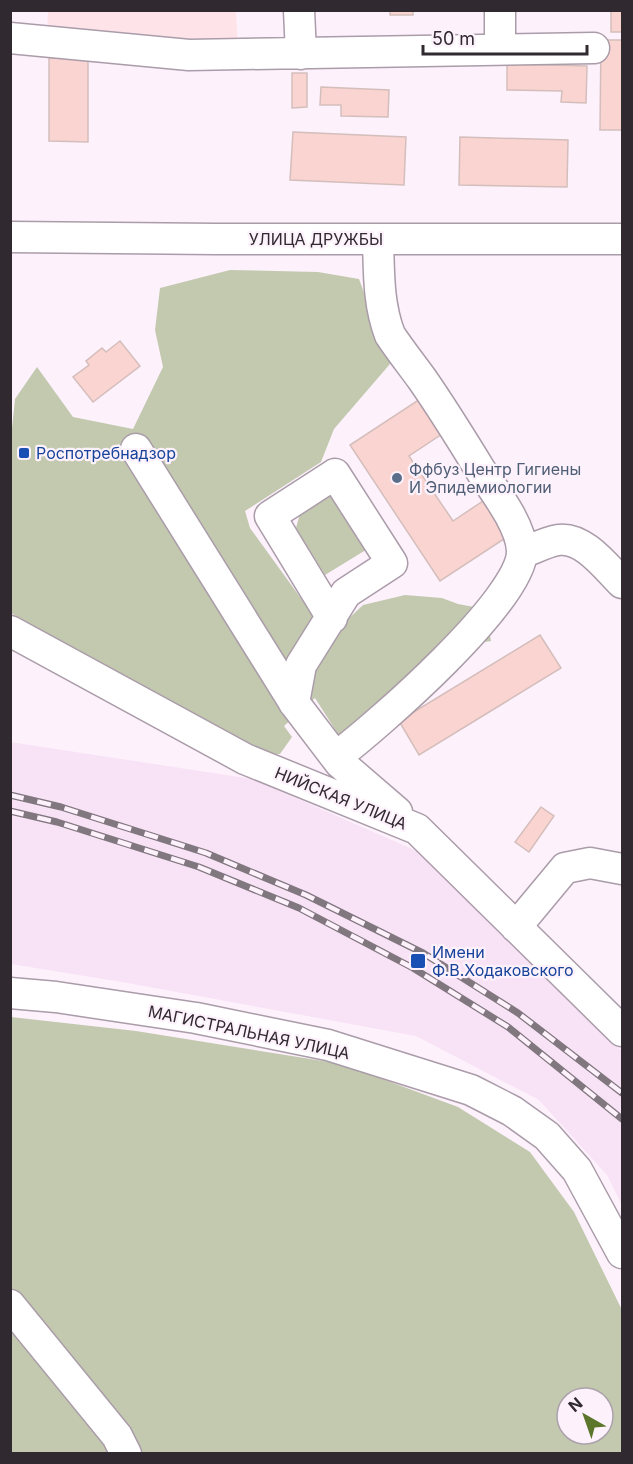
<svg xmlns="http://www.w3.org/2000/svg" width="633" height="1464" viewBox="0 0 633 1464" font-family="Inter,sans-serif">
<rect width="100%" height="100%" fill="#fdf1fc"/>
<!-- built -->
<path fill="#f8e2f5" d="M10,742L252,779L419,852L622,1051V1205L607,1175L539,1100L416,1036L122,982L11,964Z"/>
<!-- education -->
<path fill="#fee4e9" d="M48,11H236L238,50L47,31Z"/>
<!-- green -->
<path fill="#c3c9af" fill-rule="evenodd" d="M230,270L318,272L359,279L390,364L334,429L321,462L245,511L250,528L329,637L363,605L405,595L442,598L458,604L485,609L491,641L444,649L343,742L315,698L284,726L292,737L280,754H262L11,613V438L15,399L37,367L73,417L133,429L163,367L155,330L160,288Z
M330,488L369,548L325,575L296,528L302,506Z
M11,1017L136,1031L342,1064L458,1107L530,1152L574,1212L622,1310V1453L11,1454ZM567,1398H603V1434H567Z"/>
<!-- building -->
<path fill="#fad4d0" stroke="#d4bebc" stroke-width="1.5" d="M390,10H413V15H390Z
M611,11H622V32H611Z
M601,40H622V130H600Z
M49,58H88V142L49,141Z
M507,64L587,66L586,103L561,102L562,91L507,90Z
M292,73H307V107L292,108Z
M321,87L389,90L388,117L341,116V105H320Z
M293,132L406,137L404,185L290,180Z
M460,137L568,140L567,187L459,185Z
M120,341L140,366L93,402L73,377L89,365L86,361L102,348L106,352Z
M420,399L442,434L409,456L453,521L486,499L510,535L440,581L350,445Z
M540,635L561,668L419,755L399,721Z
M541,807L554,816L529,852L515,842Z"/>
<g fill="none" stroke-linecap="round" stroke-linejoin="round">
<defs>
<path id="minor" d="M299,10L301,54
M10,38L189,55L594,48
M500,49V10
M10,237L216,239H622
M136,449L295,704L340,763L397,812
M522,553C533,549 546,542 558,540C583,536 606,567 622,583
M10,631L245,759L417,829L622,1031
M294,703L301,665L346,593L392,563L335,474L270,516L332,618
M336,757C376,727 523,599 522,551C521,525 495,492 481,471C462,440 443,409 422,379C411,364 400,350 390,335C378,304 379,272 378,239
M516,927L565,868L590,863L622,869
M10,993L56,997L196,1018L328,1045L471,1090L512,1111L547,1136L577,1170L622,1253
M10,1305L117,1436L126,1454"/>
</defs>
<!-- minor casing -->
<use href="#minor" stroke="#aa9ca9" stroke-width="33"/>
<!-- minor -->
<use href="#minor" stroke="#fff" stroke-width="30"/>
<defs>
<path id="rail" d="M10,795L61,807L206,853L306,895L423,953L518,1013L622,1093
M10,811L57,822L199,867L299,908L413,968L508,1027L622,1119"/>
</defs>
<!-- rail casing -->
<use href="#rail" stroke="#80777f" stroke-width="7"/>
<!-- rail -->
<use href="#rail" stroke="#fdf1fc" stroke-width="4.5" stroke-dasharray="14" stroke-linecap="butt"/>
</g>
<!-- markers -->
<g fill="#1a4fb4" stroke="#fdf1fc" stroke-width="2">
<rect x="18" y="447" width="12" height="12" rx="3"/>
<rect x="410" y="953" width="16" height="16" rx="3"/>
</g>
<circle fill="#5c6f8a" stroke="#fdf1fc" stroke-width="2" cx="397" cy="478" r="6"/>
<g text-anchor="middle" stroke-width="4.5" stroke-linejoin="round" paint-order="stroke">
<!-- street labels -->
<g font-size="16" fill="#302a30" stroke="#fdf1fc">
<text x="316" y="245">УЛИЦА ДРУЖБЫ</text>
<text transform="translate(341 798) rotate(22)" y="6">НИЙСКАЯ УЛИЦА</text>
<text transform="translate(249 1032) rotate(12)" y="6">МАГИСТРАЛЬНАЯ УЛИЦА</text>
</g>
<!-- transit labels -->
<g font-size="16" fill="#164399" stroke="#fdf1fc" text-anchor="start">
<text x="36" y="459">Роспотребнадзор</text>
<text x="432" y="958">Имени<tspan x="432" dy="18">Ф.В.Ходаковского</tspan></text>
</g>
<!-- service labels -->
<g font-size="16" fill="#4e5e75" stroke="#fdf1fc" text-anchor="start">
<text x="409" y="475">Ффбуз Центр Гигиены<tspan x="409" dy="18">И Эпидемиологии</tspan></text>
</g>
</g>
<!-- border -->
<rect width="633" height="1464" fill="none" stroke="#302a30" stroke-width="24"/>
<!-- north arrow -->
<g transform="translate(585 1416) rotate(320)"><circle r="28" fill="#fdf1fc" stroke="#aba1aa" stroke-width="1.5"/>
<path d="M0-4.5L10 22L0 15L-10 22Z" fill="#5b762a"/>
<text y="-9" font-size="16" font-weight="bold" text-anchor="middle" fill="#302a30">N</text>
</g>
<!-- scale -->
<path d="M423 45v9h164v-9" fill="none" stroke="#302a30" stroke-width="3"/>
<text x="432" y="45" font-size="18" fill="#302a30" stroke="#fdf1fc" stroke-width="4.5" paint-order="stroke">50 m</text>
</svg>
